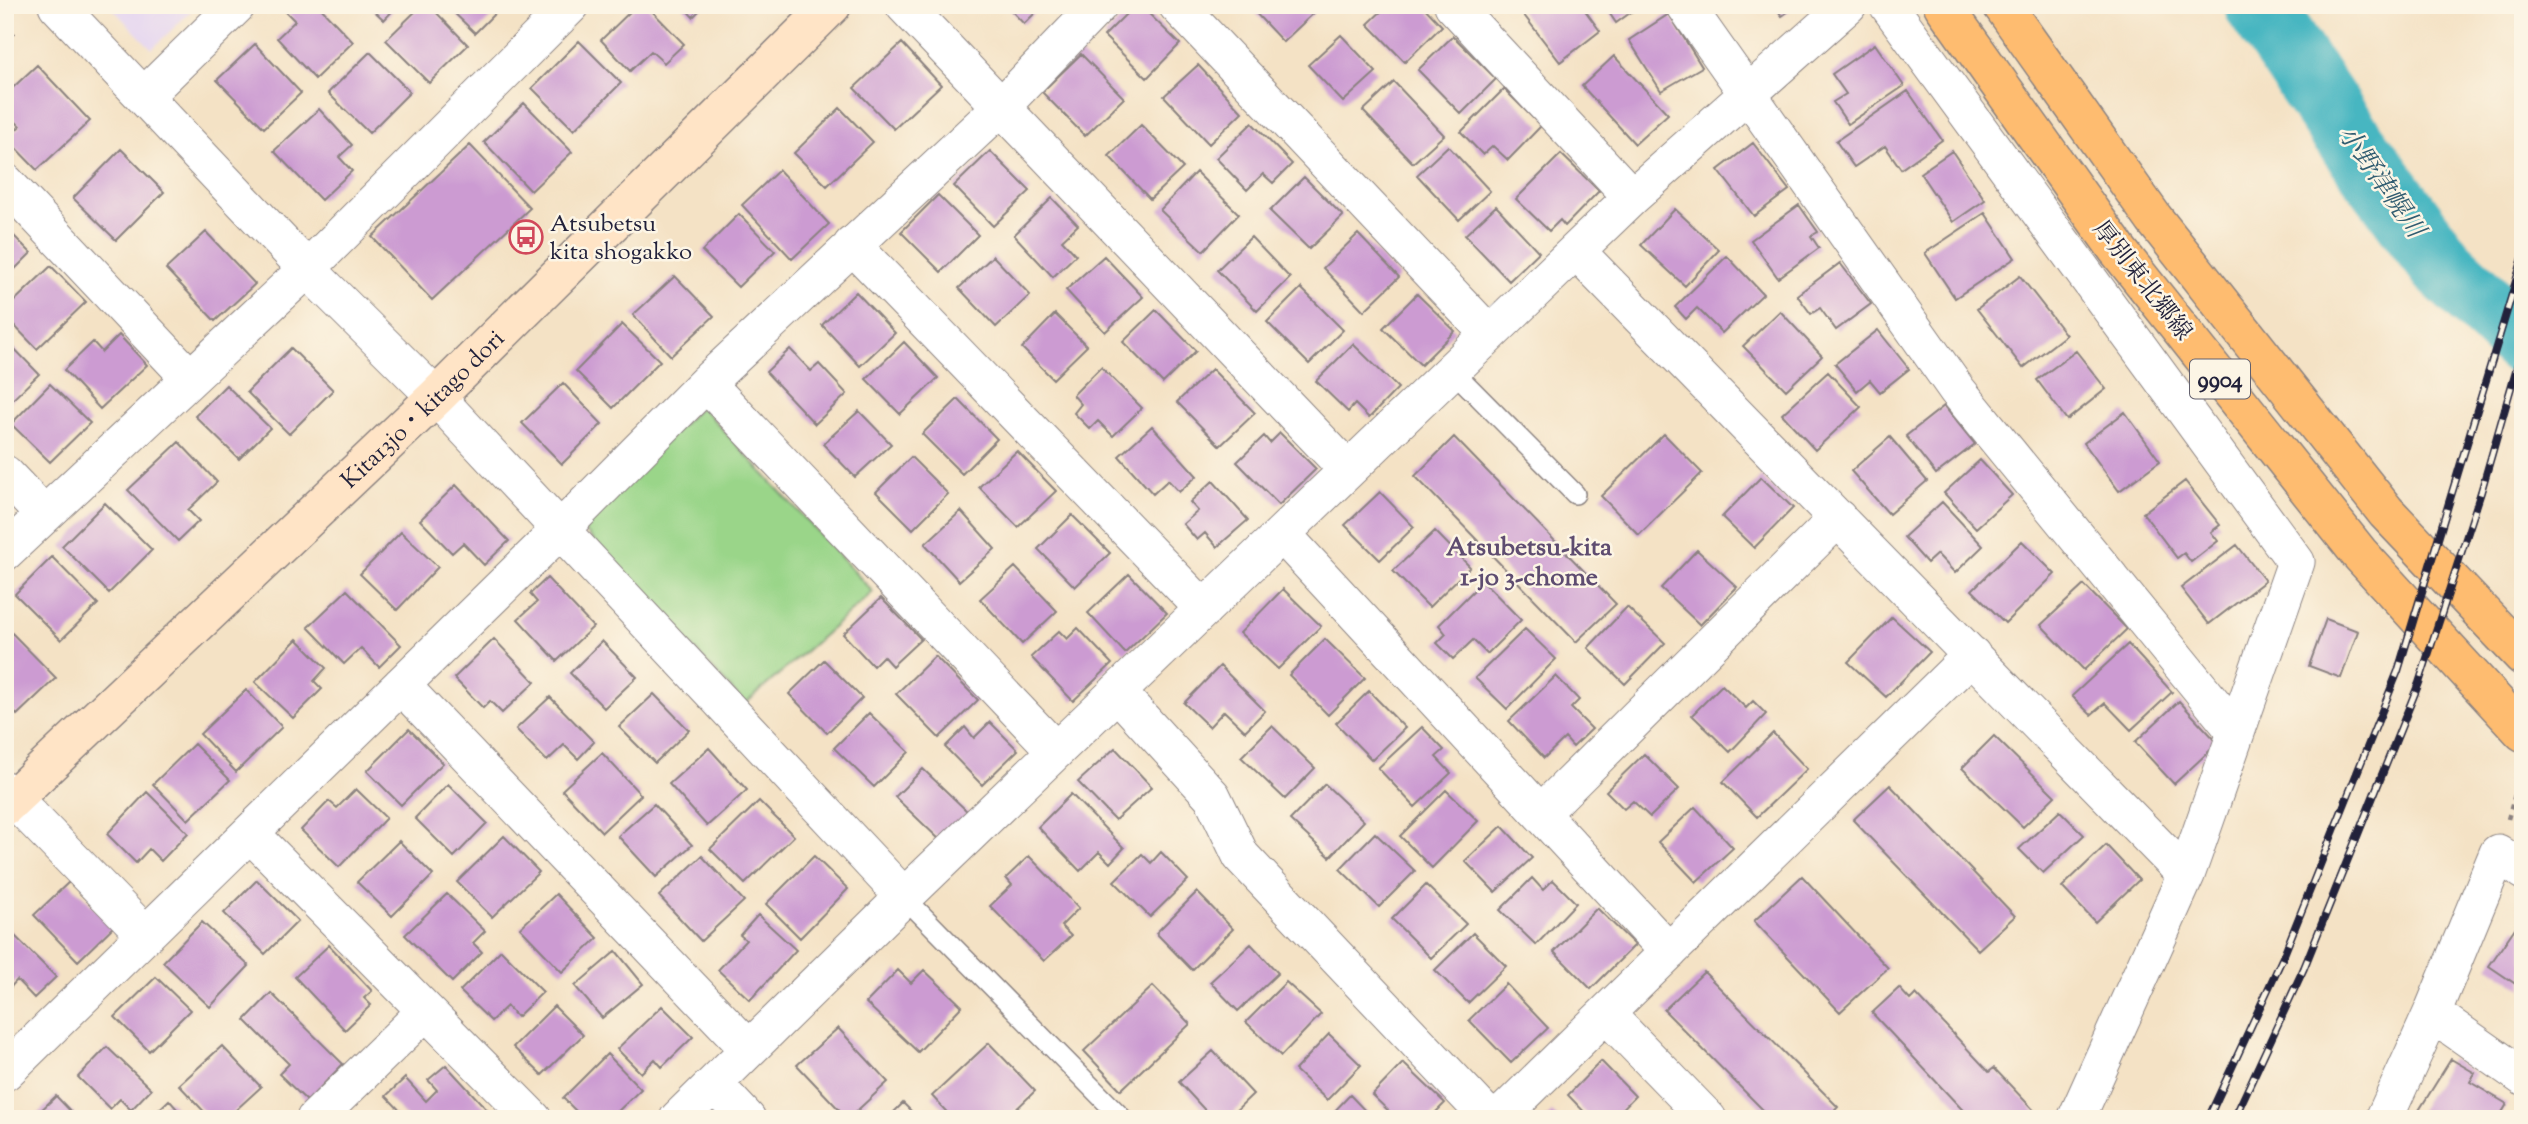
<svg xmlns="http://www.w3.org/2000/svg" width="2528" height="1124" viewBox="0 0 2528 1124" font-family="'Sorts Mill Goudy','Noto Serif JP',serif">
<rect width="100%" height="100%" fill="#fcf5e5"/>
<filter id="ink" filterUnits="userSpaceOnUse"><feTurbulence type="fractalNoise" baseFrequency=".0143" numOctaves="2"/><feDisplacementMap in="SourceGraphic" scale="14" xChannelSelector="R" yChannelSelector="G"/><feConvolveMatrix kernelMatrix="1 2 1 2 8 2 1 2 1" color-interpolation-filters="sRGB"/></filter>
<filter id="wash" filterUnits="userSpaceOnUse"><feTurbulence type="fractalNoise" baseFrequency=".00686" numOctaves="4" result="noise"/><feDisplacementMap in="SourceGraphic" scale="28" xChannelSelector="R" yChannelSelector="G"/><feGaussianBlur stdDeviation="1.57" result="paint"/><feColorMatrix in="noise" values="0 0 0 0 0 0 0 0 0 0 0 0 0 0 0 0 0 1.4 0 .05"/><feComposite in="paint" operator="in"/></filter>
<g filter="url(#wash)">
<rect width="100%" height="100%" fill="#f4e2c5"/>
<!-- built -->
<path fill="#e3d3f2" d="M109,5H197L152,49Z"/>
<!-- green -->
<path fill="#9ad589" stroke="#5e7c62" stroke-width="2" d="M701,406L873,592L745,704L580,526Z"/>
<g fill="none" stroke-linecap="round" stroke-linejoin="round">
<!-- river -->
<path stroke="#47b6c1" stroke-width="68" d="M2258,5L2334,118L2442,265L2523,342"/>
</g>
<g id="blocks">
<!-- building -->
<path fill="#cc9bd2" d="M293,5H318L353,42L315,79L277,38L295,21L286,12Z
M368,5H398L384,20Z
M422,5H429L468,45L429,83L386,40Z
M446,5H503L475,33Z
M637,5H646L684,44L664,63L651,51L630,71L601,40Z
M682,5H705L693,17Z
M1006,5H1043L1024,24Z
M1135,5H1140L1180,44L1147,78L1104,36Z
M1252,5H1310L1316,11L1283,42L1250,7Z
M1388,5H1422L1442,26L1405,62L1368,24Z
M1527,5H1581L1600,31L1560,62L1520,10Z
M1604,5H1641L1616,23Z
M1774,5H1797L1782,16Z
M1669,14L1702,67L1661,91L1629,40Z
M5,25L14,34L5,41Z
M1341,35L1376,72L1343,102L1308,65Z
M1453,36L1496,79L1461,114L1418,70Z
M579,41L621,83L574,130L532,88Z
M902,43L941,85L894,129L854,88Z
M255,44L301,93L264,128L217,80Z
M1875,44L1904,86L1848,124L1833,102L1846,94L1832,74Z
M370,52L410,92L369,133L328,93Z
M1081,54L1124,98L1085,136L1042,92Z
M1614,56L1668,114L1635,144L1582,86Z
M37,65L90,121L37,170L7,139L20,126L5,111V95Z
M1198,65L1242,112L1209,144L1164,96Z
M1394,82L1444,135L1413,163L1363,111Z
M1504,89L1541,126L1508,160L1493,146L1483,155L1461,132Z
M1908,91L1942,140L1901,169L1885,146L1854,167L1836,141Z
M524,103L572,152L531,191L484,142Z
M840,108L873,142L827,186L794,153Z
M319,109L352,145L339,157L352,171L321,200L274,151Z
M1252,123L1292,164L1273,183L1263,174L1247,190L1216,158Z
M1141,125L1183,168L1150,199L1109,156Z
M1753,143L1789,190L1754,216L1718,170Z
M470,145L530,208L432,300L372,237Z
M1448,146L1490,191L1459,220L1417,175Z
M121,149L164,192L116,240L73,198Z
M990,151L1030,191L993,226L954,186Z
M1952,151L1985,200L1953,222L1920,173Z
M1561,154L1599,191L1565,226L1560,220L1549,231L1516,199Z
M779,170L829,224L792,259L742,205Z
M1196,172L1239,214L1203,251L1160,210Z
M1304,177L1343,216L1309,249L1270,211Z
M938,195L978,235L941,272L901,232Z
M1052,198L1078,225L1062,240L1076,255L1053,277L1014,235Z
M1799,205L1818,232L1811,236L1819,248L1778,278L1751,240Z
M1496,206L1539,252L1509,281L1465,235Z
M1675,209L1719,250L1685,286L1641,245Z
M1985,213L2015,258L1955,298L1925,253Z
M739,214L775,251L738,287L702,251Z
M5,227L31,253L5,279Z
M206,232L255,284L215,321L166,269Z
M1358,234L1399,277L1364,311L1323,268Z
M1251,237L1290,278L1257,311L1217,270Z
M993,256L1030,295L996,327L959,288Z
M1104,256L1143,297L1105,332L1066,290Z
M1727,256L1763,294L1722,333L1697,308L1686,319L1675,307Z
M1840,263L1871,304L1836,330L1820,308L1811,314L1797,295Z
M51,266L86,302L37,349L5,316V310Z
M675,276L714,316L671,356L633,315Z
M2020,276L2066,335L2023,368L1977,309Z
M1301,288L1343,330L1309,364L1267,322Z
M856,292L895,333L860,366L822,325Z
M1417,294L1455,331L1421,365L1383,328Z
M1156,310L1196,351L1163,383L1123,342Z
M1780,311L1822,356L1786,390L1743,346Z
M1055,314L1087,346L1053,379L1022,348Z
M622,324L660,361L613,408L576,371Z
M1878,330L1909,369L1880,392L1870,380L1857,391L1835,364Z
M119,335L147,365L100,409L64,370L93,342L102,352Z
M5,339L39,374L5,407Z
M904,342L938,378L900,414L866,379Z
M1353,344L1398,388L1369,418L1355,404L1348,412L1316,381Z
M291,348L333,390L289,434L247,392Z
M790,349L811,371L819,364L847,394L815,424L766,372Z
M2076,351L2106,389L2067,420L2037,380Z
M1101,367L1142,408L1113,436L1098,421L1090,429L1074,413L1081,404L1073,395Z
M1212,369L1255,413L1220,446L1177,402Z
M1828,372L1861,407L1815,450L1782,414Z
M563,383L602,424L562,464L522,423Z
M50,384L90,423L50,462L11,424Z
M226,385L270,428L239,459L195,416Z
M958,399L997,439L962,474L922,434Z
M1944,406L1975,444L1936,474L1906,436Z
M859,411L891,444L855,477L823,444Z
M2125,412L2160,461L2119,491L2084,443Z
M1152,426L1197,476L1179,492L1168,480L1153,494L1119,456Z
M1280,433L1316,469L1279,505L1237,462L1264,436L1270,443Z
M1664,434L1702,473L1639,535L1601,496Z
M1454,437L1616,604L1576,642L1415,476Z
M1890,437L1927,481L1889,514L1851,471Z
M179,442L217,482L188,510L199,521L178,541L128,490Z
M1017,451L1056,491L1018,527L979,487Z
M911,457L948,494L913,529L876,492Z
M1980,460L2012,495L1976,528L1944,493Z
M1761,477L1793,508L1754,548L1722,517Z
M1213,481L1248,520L1217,547L1205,533L1197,540L1183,524L1198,511L1190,502Z
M2185,481L2220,525L2211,532L2218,541L2191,562L2184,553L2177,558L2143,513Z
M456,485L509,541L484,565L463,543L452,553L420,520Z
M1380,492L1414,527L1380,560L1345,525Z
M1942,502L1983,546L1955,573L1937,554L1927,563L1904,537Z
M105,503L152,550L109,593L62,546Z
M961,511L995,549L959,581L925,544Z
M1072,515L1110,553L1075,587L1038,549Z
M1435,531L1470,567L1429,607L1393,571Z
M401,532L438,567L397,610L360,574Z
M2022,541L2055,574L2005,623L1972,590Z
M2237,545L2265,581L2209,624L2181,588Z
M1697,550L1737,587L1700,625L1661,588Z
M52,557L98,604L61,640L15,594Z
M1015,567L1057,611L1022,644L980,599Z
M1129,574L1167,613L1125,653L1088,613Z
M547,578L593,627L557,661L518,619L537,602L530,594Z
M1483,581L1521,620L1487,654L1473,640L1453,659L1437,643L1446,634L1439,625Z
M2084,585L2127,629L2084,670L2041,625Z
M1283,589L1321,626L1278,669L1240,633Z
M347,590L401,645L379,667L361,648L344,664L308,627Z
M881,598L921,639L892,666L883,656L873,666L843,634Z
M1627,607L1665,643L1625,684L1588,648Z
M1892,617L1930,652L1886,697L1848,662Z
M2326,619L2358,631L2341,678L2309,666Z
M5,626L56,678L17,715L5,703Z
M1078,628L1112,664L1073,701L1031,657L1059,631L1067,639Z
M1525,629L1556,659L1507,709L1475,678Z
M297,639L326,668L314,681L322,689L293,718L255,682Z
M494,639L535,682L502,713L490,701L483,708L454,678Z
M1325,639L1365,678L1328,715L1289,675Z
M602,641L637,677L604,708L570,673Z
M2128,644L2172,692L2131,730L2105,703L2091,715L2072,696Z
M935,656L978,700L939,738L896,694Z
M824,660L862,698L827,733L789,694Z
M1220,666L1265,711L1245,731L1224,711L1209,727L1184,703Z
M1556,676L1579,700L1571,708L1592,729L1573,747L1565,738L1544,758L1509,721Z
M1722,685L1746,708L1753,701L1766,714L1730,752L1692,715Z
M246,690L282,727L236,772L200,734Z
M1369,691L1405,728L1372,760L1336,723Z
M654,694L689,730L655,763L619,727Z
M550,697L594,742L578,759L564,745L547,761L516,729Z
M2179,701L2218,743L2174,784L2135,742Z
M869,713L909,752L874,787L834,748Z
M990,722L1018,750L982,785L945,747L965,727L974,738Z
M1272,726L1315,768L1285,799L1241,757Z
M1422,727L1444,750L1436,757L1451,773L1415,807L1378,768Z
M409,729L443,763L401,805L367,771Z
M1773,733L1807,769L1757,817L1723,782Z
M1994,736L2055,796L2023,827L1962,768Z
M194,744L230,780L188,820L153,784Z
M709,748L747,790L707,826L669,784Z
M1115,748L1152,787L1115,820L1078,782Z
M602,753L641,795L602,832L562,790Z
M1644,754L1679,789L1650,817L1633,801L1624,809L1606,791Z
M923,769L969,813L941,841L895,797Z
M448,784L487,823L454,857L415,818Z
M1325,784L1364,821L1330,857L1290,820Z
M1890,785L2015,916L1978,950L1853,820Z
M356,789L386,818L339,867L301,830L329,801L337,808Z
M1446,790L1478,821L1432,868L1400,836Z
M147,792L188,833L161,861L149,849L136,863L107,834Z
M1071,794L1124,848L1110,863L1099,852L1080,871L1038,827Z
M759,801L794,836L745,884L710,849Z
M654,804L692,845L656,877L618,836Z
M1695,807L1733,848L1696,882L1658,842Z
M2060,811L2084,835L2043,873L2019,849Z
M1502,826L1532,858L1495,892L1465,861Z
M1375,833L1415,871L1379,907L1340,869Z
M504,836L539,872L492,917L457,882Z
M399,841L433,875L392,916L357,882Z
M2106,845L2139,880L2095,922L2062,887Z
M1161,852L1188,880L1150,917L1114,881L1142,854L1151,863Z
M702,856L744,901L701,941L659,896Z
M814,856L848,889L800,938L766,904Z
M1029,856L1079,908L1061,926L1071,936L1044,961L990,906L1012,885L1006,878Z
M1802,876L1888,968L1840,1012L1754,921Z
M1532,878L1543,890L1553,880L1576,903L1536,945L1500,910Z
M257,880L298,921L265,954L224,913Z
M69,882L113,927L78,961L34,915Z
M1426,885L1466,924L1431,958L1392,919Z
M1197,892L1233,929L1192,970L1156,933Z
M447,894L485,931L473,943L482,952L452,982L405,935Z
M556,894L598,938L562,972L520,928Z
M1597,908L1635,945L1591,989L1554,952Z
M758,915L796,950L750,1000L718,970L746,940L740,935Z
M202,922L249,966L210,1007L163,962Z
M7,928L56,977L34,998L17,980L7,991L5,989Z
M2515,928L2523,933V989L2489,966Z
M1473,933L1506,966L1468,1003L1435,970Z
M1251,944L1278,973L1238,1011L1210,982Z
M329,945L372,991L364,998L371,1005L345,1030L295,977Z
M501,950L543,992L517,1017L507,1006L491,1021L460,991Z
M616,951L643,984L602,1018L575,986Z
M898,970L911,983L924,970L962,1006L918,1052L866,1003Z
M1704,972L1838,1107L1827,1119H1772L1664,1010Z
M156,977L190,1010L149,1051L115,1017Z
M1286,982L1321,1014L1281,1056L1246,1022Z
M1506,984L1548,1028L1511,1063L1469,1020Z
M1153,986L1190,1024L1121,1090L1084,1051Z
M1899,988L1910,1000L1916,994L1989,1072L1994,1068L2042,1119H1971L1872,1013Z
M271,993L343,1064L307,1101L279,1074L289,1064L245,1020Z
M554,1006L583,1035L542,1075L513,1047Z
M662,1006L693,1037L662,1067L655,1059L641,1073L617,1049Z
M838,1028L888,1082L848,1119L797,1065Z
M1329,1034L1361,1065L1327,1100L1295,1070Z
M989,1043L1035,1091L1006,1119H953L932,1096Z
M222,1046L261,1087L226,1119H211L179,1085Z
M107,1047L151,1089L131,1110L120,1099L110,1109L78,1077Z
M1213,1051L1253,1094L1227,1119H1213L1179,1082Z
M607,1054L641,1089L610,1119H584L563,1098Z
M2451,1059L2475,1073L2470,1082L2507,1104L2498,1119H2462L2452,1113L2449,1119H2430L2418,1112Z
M1601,1061L1635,1096L1613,1119H1591L1568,1095Z
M1403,1063L1445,1103L1429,1119H1397L1372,1095Z
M446,1065L491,1114L486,1119H408L386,1096L405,1078L426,1101L437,1090L428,1080Z
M1350,1095L1373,1119H1327Z
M56,1096L78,1119H32Z
M169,1100L186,1119H149Z
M903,1103L919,1119H887Z
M1552,1112L1559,1119H1545Z"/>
</g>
</g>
<g filter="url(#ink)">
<use href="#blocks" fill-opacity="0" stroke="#8b8280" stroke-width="2"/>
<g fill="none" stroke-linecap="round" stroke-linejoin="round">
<defs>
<path id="service" d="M1452,370L1575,494
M904,897L1123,1119"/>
<path id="minor" d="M57,5L307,269L436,397L904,897
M904,5L1348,470
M1177,5L1489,334
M1453,5L1632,197
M1685,5L1957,390L2236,732
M1888,5L2296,562L2186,875L2076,1119
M144,96L237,5
M5,182L190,378
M852,245L1204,609
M1576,251L2186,875
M706,383L1056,751
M5,474L44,515
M1282,534L1669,952
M5,552L307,269L571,5
M401,685L749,1049
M1117,692L1212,796L1241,856L1490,1119
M5,790L146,935
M1541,813L1838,518
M250,833L533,1119
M2432,1013L2523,1077
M1606,1014L1708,1119
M5,1072L560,530L706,383L1001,107L1099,5
M714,1084L747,1119
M315,1119L426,1011
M678,1119L904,897L1632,197L1848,5
M1498,1119L1972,655
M2384,1119L2432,1013L2498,853L2523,871"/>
<g id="secondary">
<path id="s1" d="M5,806L436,397L832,5"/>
</g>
<path id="primary" d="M1943,5L2117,249L2359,553L2523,732
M2002,5L2154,219L2386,512L2523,656"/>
</defs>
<!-- service casing -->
<use href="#service" stroke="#8b8280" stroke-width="22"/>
<!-- minor casing -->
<use href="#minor" stroke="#8b8280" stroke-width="39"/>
<!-- secondary casing -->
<use href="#secondary" stroke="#8b8280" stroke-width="41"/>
<!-- primary casing -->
<use href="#primary" stroke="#8b8280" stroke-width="41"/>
<!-- path -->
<path stroke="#8b8280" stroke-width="4.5" stroke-dasharray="5 5" stroke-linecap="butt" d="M2508,819L2522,770"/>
<!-- service -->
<use href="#service" stroke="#fff" stroke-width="19"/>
<!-- minor -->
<use href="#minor" stroke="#fff" stroke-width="37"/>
<!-- secondary -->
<use href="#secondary" stroke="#ffe4c6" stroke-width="38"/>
<!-- primary -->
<use href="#primary" stroke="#febc70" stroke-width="38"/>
<defs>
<path id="rail" d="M2208,1119L2283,957L2398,671L2523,258
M2234,1119L2304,968L2419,683L2481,492L2523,346"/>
</defs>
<!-- rail casing -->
<use href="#rail" stroke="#22223b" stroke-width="8"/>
<!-- rail -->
<use href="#rail" stroke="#fcf5e5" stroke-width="5" stroke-dasharray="16" stroke-linecap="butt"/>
</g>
</g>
<!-- icons -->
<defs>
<symbol id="bus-ring" viewBox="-11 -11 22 22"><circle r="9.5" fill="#fcf5e5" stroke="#d1495b" stroke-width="1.5"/><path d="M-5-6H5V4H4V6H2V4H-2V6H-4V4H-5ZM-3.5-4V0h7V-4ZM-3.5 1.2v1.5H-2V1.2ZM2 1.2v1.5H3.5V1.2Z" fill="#d1495b"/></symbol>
</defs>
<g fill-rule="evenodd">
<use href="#bus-ring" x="507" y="218" width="38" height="38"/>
</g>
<g text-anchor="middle" stroke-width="5" stroke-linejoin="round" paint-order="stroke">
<!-- shield labels -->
<rect fill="#fcf5e5" stroke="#63616e" stroke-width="2" x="2190" y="359.5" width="60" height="39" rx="5"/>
<g font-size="23" font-weight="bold" fill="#22223b">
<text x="2220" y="387">9904</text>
</g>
<!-- poi labels -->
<g font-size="24" fill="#22223b" stroke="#fcf5e5" text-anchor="start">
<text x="550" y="231">Atsubetsu<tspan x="550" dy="28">kita shogakko</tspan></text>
</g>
<!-- street labels -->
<g font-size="24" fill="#22223b" stroke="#fcf5e5">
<text transform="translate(2143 280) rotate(52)" y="8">厚別東北郷線</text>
<text dy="8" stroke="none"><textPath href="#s1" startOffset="576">Kita13jo・kitago dori</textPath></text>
</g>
<!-- water labels -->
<g font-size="26" font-style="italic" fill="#315d71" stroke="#fcf5e5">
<text transform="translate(2382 181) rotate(55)" y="9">小野津幌川</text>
</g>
<!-- neighbourhood labels -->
<g font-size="26" font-weight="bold" fill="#5e4c70" stroke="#fcf5e5">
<text x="1529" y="555">Atsubetsu-kita<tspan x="1529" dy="30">1-jo 3-chome</tspan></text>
</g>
</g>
<!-- margin -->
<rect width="2528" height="1124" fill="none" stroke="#fcf5e5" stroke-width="28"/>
</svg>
